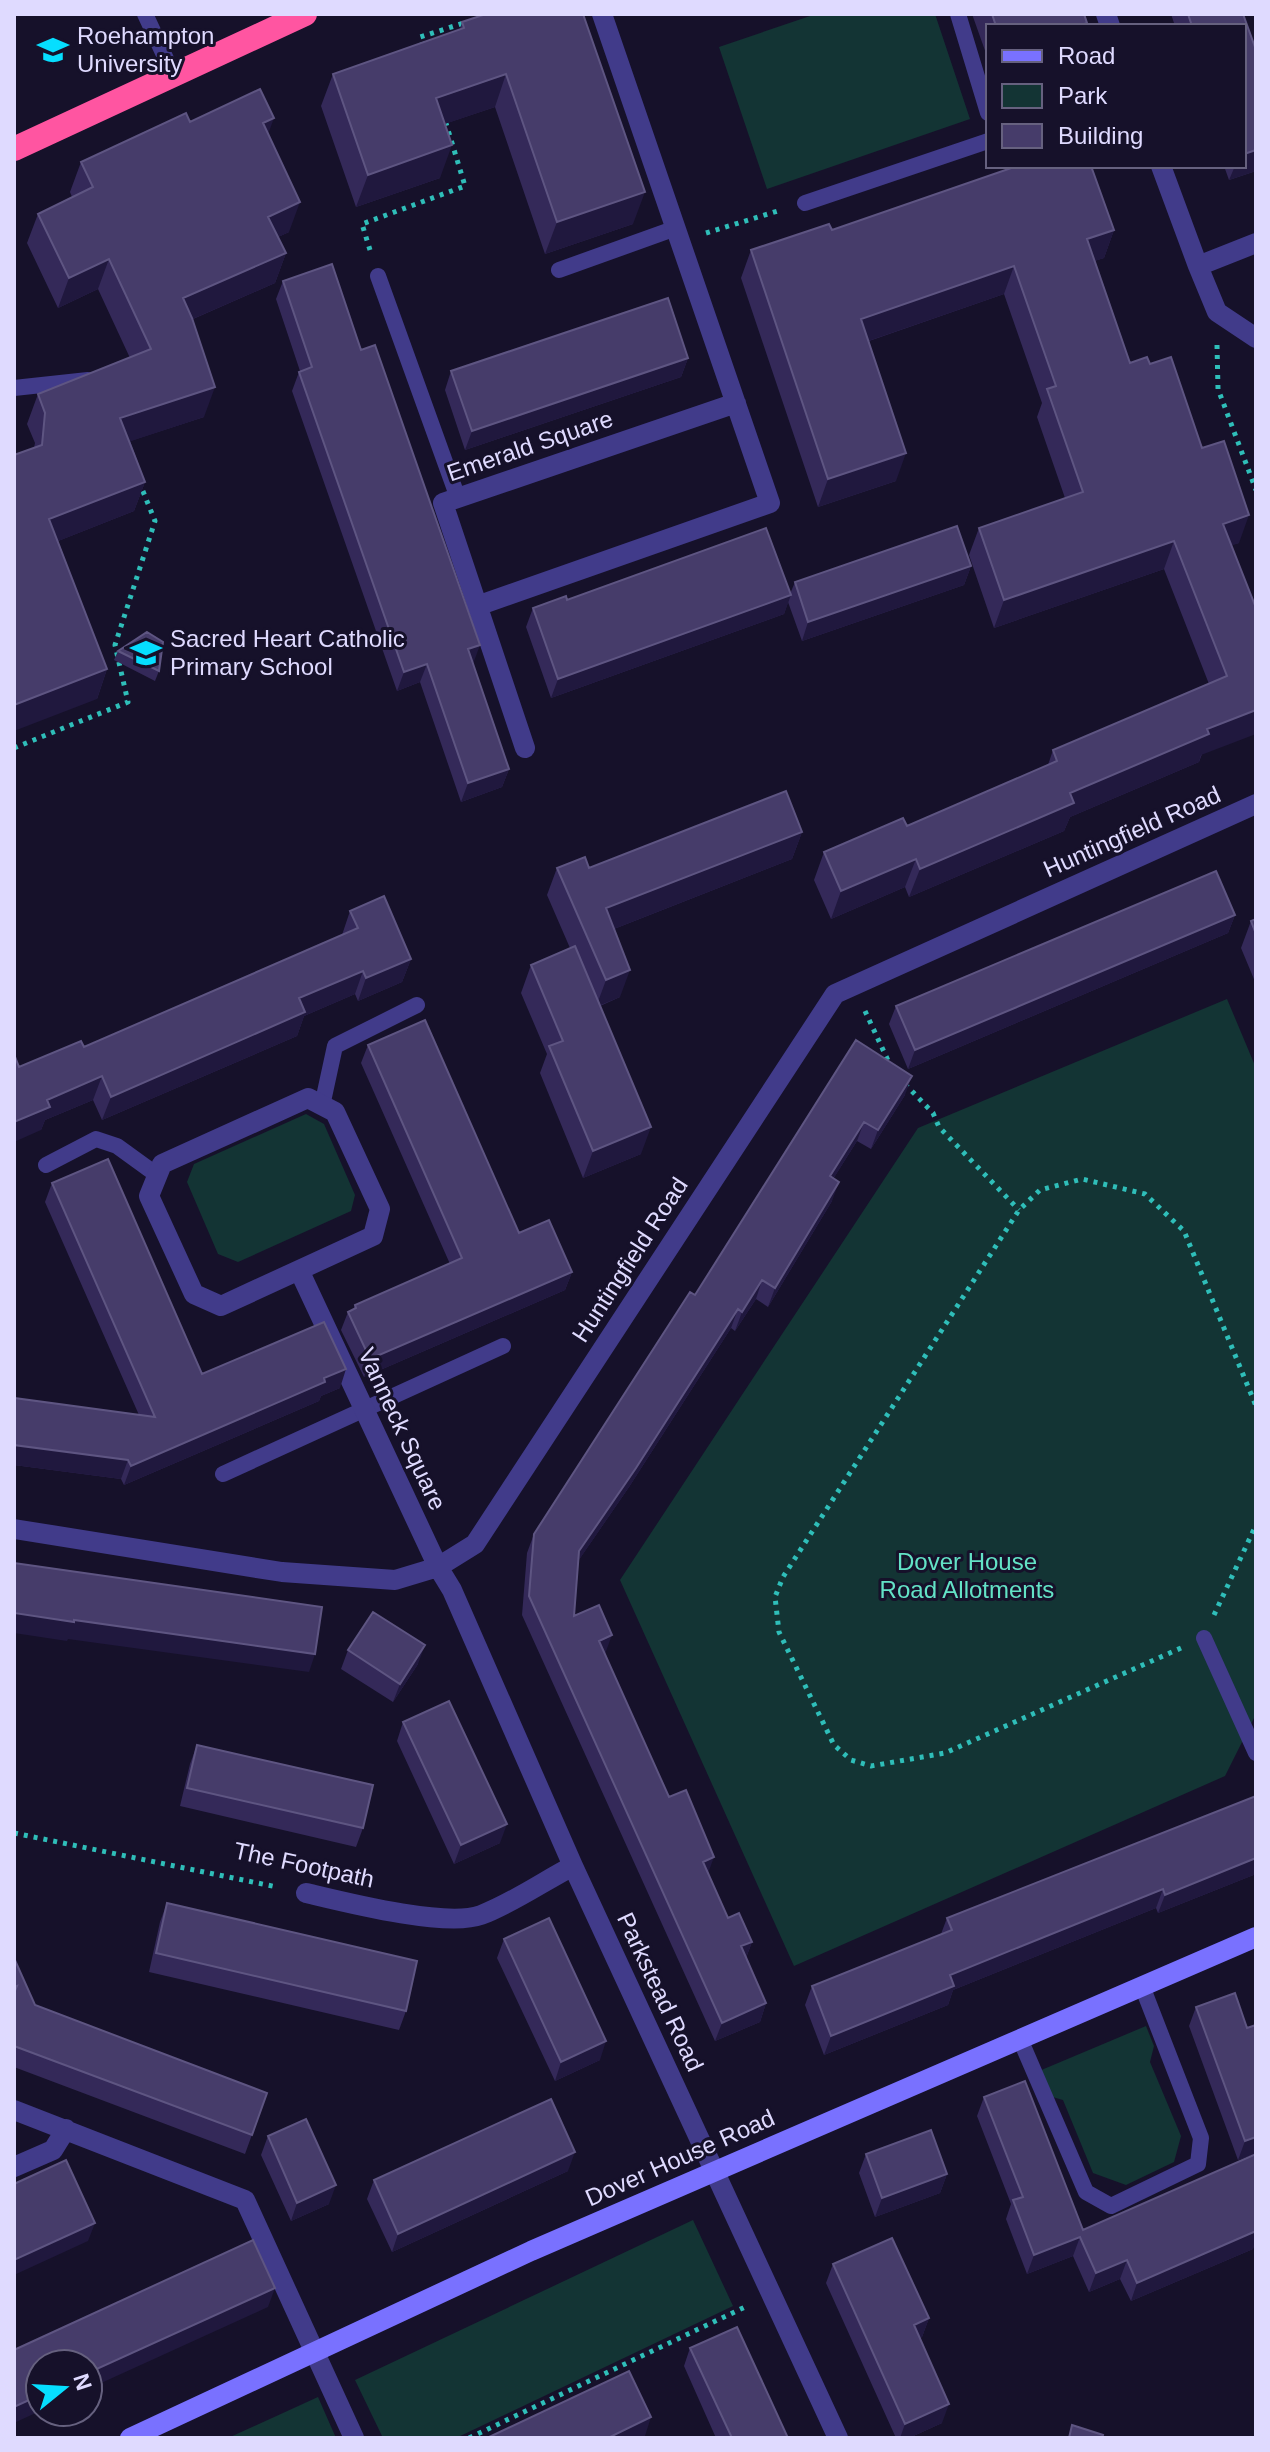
<svg xmlns="http://www.w3.org/2000/svg" width="1270" height="2452" viewBox="0 0 1270 2452" font-family="Arial,sans-serif">
<rect width="100%" height="100%" fill="#16112a"/>
<!-- green -->
<path fill="#133434" d="M816,14H935L970,119L767,189L719,47Z
M1227,999L1256,1068V1714L1225,1776L794,1966L620,1580L918,1128Z
M306,1114L324,1124L355,1195L351,1211L238,1262L218,1254L187,1182L194,1164Z
M1146,2026L1154,2046L1150,2062L1181,2136L1174,2162L1126,2185L1093,2173L1063,2100L1049,2096L1039,2071Z
M693,2220L733,2306L456,2438H383L355,2380Z
M318,2397L336,2438H228Z"/>
<g fill="none" stroke-linecap="round" stroke-linejoin="round">
<!-- path -->
<path stroke="#2fbeb9" stroke-width="5" stroke-dasharray="4 6" stroke-linecap="butt" d="M423,46L420,37L467,22
M706,233L781,210
M370,250L362,224L465,186L445,120
M1217,345L1218,389L1256,490
M14,748L128,702L115,645L155,521L140,484
M865,1011L891,1067
M905,1084L933,1113L939,1127L1019,1210
M1214,1615L1256,1525
M1181,1648L945,1753L871,1766L851,1760L834,1745L779,1632L775,1597L783,1577L1019,1210L1040,1190L1082,1179L1145,1194L1184,1231L1256,1406
M14,1833L277,1887
M469,2438L745,2307"/>
<!-- lane -->
<path stroke="#413b8a" stroke-width="16" d="M145,14L173,74
M958,14L988,113
M805,203L988,141
M559,270L676,228
M378,276L458,498
M14,388L88,380
M322,1106L335,1046L417,1005
M46,1165L96,1139L117,1146L157,1175
M223,1474L503,1346
M1204,1638L1256,1753
M1020,2039L1086,2192L1111,2206L1198,2164L1201,2138L1142,1986"/>
<!-- street -->
<path stroke="#413b8a" stroke-width="20" d="M1106,14L1110,26
M1161,166L1198,266
M1256,243L1198,266L1217,312L1256,338
M477,606L770,503L602,14
M525,748L443,503L736,403
M308,1098L335,1112L380,1209L373,1236L221,1306L194,1294L149,1196L162,1164Z
M299,1270L438,1567L452,1590L573,1866L838,2438
M14,1529L282,1572L395,1580L438,1567L475,1544L835,994L1256,804
M306,1893C344,1902 446,1928 481,1915C511,1904 544,1881 573,1866
M14,2110L245,2200L354,2438
M14,2167L53,2150L66,2129"/>
<!-- secondary -->
<path stroke="#7971ff" stroke-width="20" d="M130,2438L531,2251L1256,1937"/>
<!-- highway -->
<path stroke="#ff55a1" stroke-width="24" d="M14,149L305,14"/>
</g>
<!-- wall -->
<path fill="#342959" d="M972,14H1084L1087,23L1086,26H988V59Z
M1171,14H1243L1256,171L1229,180L1224,166H1244V26H1175Z
M462,22L633,224L545,254L495,107L444,124L440,178L356,207L321,106L333,74L460,29Z
M190,122L268,134L289,232L278,237L286,253L275,283L193,319L204,417L130,441L145,482L134,511L58,541L107,669L97,699L34,448L35,443L27,424L38,394L130,358L98,289L58,308L27,243L38,214L72,197L70,192L81,162Z
M832,230H1114L1104,258L1094,261L1130,363L1150,364L1202,448L1239,543L1231,545L1256,608L1199,762L1070,817L1064,831L909,897L905,887L831,919L814,880L824,852L907,826L1048,765L1053,750L1209,684L1164,569L994,628L969,555L979,528L1065,498L1037,417L1042,403L1004,294L869,341L896,481L818,507L741,278L751,250Z
M283,281L361,350L473,664L509,769L502,787L461,802L420,682L397,691L292,391L299,372L300,371L276,299Z
M688,358L681,377L465,450L445,390L451,371Z
M971,566L964,585L802,641L788,602L784,614L551,698L526,627L533,608L567,600L790,594L795,582Z
M118,651L159,671L155,681L114,660Z
M802,832L792,859L614,929L620,997L600,1006L641,1154L583,1178L540,1073L547,1054L521,993L531,965L570,948L547,895L557,868H589Z
M350,911L411,959L402,982L358,1001L355,994L304,1016L297,1036L102,1120L93,1100L45,1120L41,1130L19,1067L84,1047L342,935Z
M1235,915L1228,933L908,1069L889,1024L896,1006Z
M1251,921L1256,934V984L1241,948Z
M856,1040L905,1095L871,1149L857,1141L833,1179L832,1201L768,1307L756,1299L735,1331L731,1328L629,1487L578,1561L574,1616L605,1654L669,1797L708,1874L728,1918L752,1942L746,1958L766,2003L760,2022L715,2041L522,1615L527,1553L534,1534L695,1295Z
M368,1045L519,1233L572,1272L565,1290L364,1377L341,1330L348,1312L353,1310L355,1305L450,1264L361,1063Z
M52,1183L202,1374L340,1388L321,1396L319,1401L124,1485L121,1479L14,1465V1398L139,1415L45,1202Z
M348,1650L418,1664L393,1702L341,1669Z
M403,1722L500,1843L454,1864L397,1741Z
M197,1745L363,1828L356,1847L180,1806L190,1764Z
M1256,1796V1874L1158,1913L1156,1908L953,1990L948,2005L824,2055L805,2005L812,1986L941,1934L947,1918Z
M167,1903L406,2011L399,2030L149,1972L160,1922Z
M504,1939L600,2060L555,2081L497,1958Z
M14,1958L35,2005L267,2093L245,2154L14,2067Z
M1196,2007L1247,2028L1256,2153L1238,2160L1189,2026Z
M984,2097L1083,2230L1256,2154V2244L1254,2245L1253,2249L1131,2301L1120,2279L1089,2292L1073,2256L1027,2274L1006,2219L1011,2204L977,2116Z
M268,2136L329,2204L291,2221L261,2155Z
M866,2154L947,2174L940,2193L875,2217L859,2173Z
M568,2171L392,2252L367,2199L374,2180Z
M833,2264L929,2318L922,2337L920,2338L942,2423L909,2438H896L826,2283Z
M690,2348L788,2438H716L684,2366Z"/>
<!-- shaded-wall -->
<path fill="#20183e" d="M506,74L495,107L424,131L436,98Z
M274,118L263,148V123Z
M452,145L440,178L356,207L368,175Z
M1256,150V171L1229,180L1235,166H1244V154Z
M645,192L633,224L545,254L557,222Z
M300,202L289,232L257,247L268,217Z
M1114,230L1104,258L1076,267L1087,239Z
M286,253L275,283L172,328L183,298Z
M109,259L98,289L58,308L69,278Z
M1014,266L1004,294L851,347L861,319Z
M688,358L681,377L465,450L472,431Z
M215,387L204,417L110,448L120,418Z
M906,453L896,481L818,507L828,479Z
M145,482L134,511L38,549L49,519Z
M1249,515L1239,543L1213,552L1223,524Z
M1174,541L1164,569L994,628L1004,600Z
M971,566L964,585L802,641L808,622Z
M791,595L784,614L551,698L558,679Z
M480,645L473,664L468,649Z
M427,664L420,682L397,691L404,672Z
M107,669L97,699L14,731V705Z
M1256,710V734L1201,755L1199,762L1070,817L1064,831L909,897L920,869L1070,793L1207,729Z
M509,769L502,787L461,802L468,783Z
M802,832L792,859L596,936L606,908Z
M916,859L905,887L831,919L841,891Z
M1235,915L1228,933L908,1069L915,1050Z
M411,959L402,982L358,1001L366,978Z
M630,970L620,997L596,1007L606,980Z
M363,971L355,994L304,1016L297,1036L102,1120L111,1097L299,998Z
M102,1076L93,1100L45,1120L41,1130L14,1142V1122L47,1100Z
M912,1076L905,1095L871,1149L878,1130Z
M864,1122L857,1141L823,1195L830,1176Z
M651,1127L641,1154L583,1178L593,1151Z
M839,1182L832,1201L768,1307L775,1288Z
M572,1272L565,1290L364,1377L370,1359Z
M762,1280L756,1299L735,1331L742,1312Z
M738,1309L731,1328L629,1487L572,1570L579,1551Z
M346,1369L340,1388L321,1396L319,1401L124,1485L131,1466Z
M14,1445L128,1460L121,1479L14,1465Z
M14,1613L74,1620L315,1654L309,1672L68,1639L67,1641L14,1633Z
M612,1635L605,1654L599,1641Z
M425,1645L418,1664L393,1702L400,1684Z
M507,1824L500,1843L454,1864L461,1845Z
M714,1857L707,1876L703,1862Z
M1256,1858V1874L1158,1913L1165,1895Z
M1163,1889L1156,1908L953,1990L948,2005L824,2055L831,2036L950,1975Z
M752,1942L745,1960L741,1946Z
M766,2003L760,2022L715,2041L722,2023Z
M606,2041L600,2060L555,2081L561,2062Z
M1256,2137V2153L1238,2160L1245,2141Z
M575,2152L568,2171L392,2252L398,2234Z
M947,2174L940,2193L875,2217L882,2198Z
M336,2185L329,2204L291,2221L297,2203Z
M95,2223L88,2241L14,2275V2260Z
M1256,2231V2244L1254,2245L1253,2249L1131,2301L1137,2283Z
M1080,2237L1073,2256L1027,2274L1034,2255Z
M1127,2260L1120,2279L1089,2292L1096,2273Z
M275,2288L268,2307L88,2389V2373Z
M929,2318L922,2337L907,2344L914,2325Z
M40,2395V2411L14,2423V2407Z
M949,2404L942,2423L909,2438H900L905,2424Z
M651,2417L645,2436L640,2438H608Z"/>
<!-- building -->
<path fill="#463c6a" stroke="#5e5582" stroke-width="2" d="M486,14H583L645,192L557,222L506,74L436,98L452,145L368,175L333,74L464,28L462,22Z
M992,14H1084L1087,23L1079,26H996Z
M1188,14H1243L1256,50V150L1244,154V26H1192Z
M260,89L274,118L263,123L300,202L268,217L286,253L183,298L192,318L215,387L120,418L145,482L49,519L107,669L14,705V455L42,445L45,413L38,394L151,349L109,259L69,278L38,214L93,187L81,162L186,113L190,122Z
M1017,166H1091L1114,230L1087,239L1130,363L1147,357L1150,364L1171,357L1202,448L1224,441L1249,515L1223,524L1256,608V710L1207,729L1209,734L1070,793L1074,803L920,869L916,859L841,891L824,852L903,818L907,826L1057,761L1053,750L1227,676L1174,541L1004,600L979,528L1083,492L1047,389L1056,386L1014,266L861,319L906,453L828,479L751,250L829,224L832,230Z
M332,264L361,350L375,345L480,645L468,649L509,769L468,783L427,664L404,672L299,372L312,367L283,281Z
M668,298L688,358L472,431L451,371Z
M957,526L971,566L808,622L795,582Z
M766,528L791,595L558,679L533,608L566,596L567,600Z
M147,632L163,642L159,671L118,651Z
M786,791L802,832L606,908L630,970L606,980L557,868L585,857L589,868Z
M1216,871L1235,915L915,1050L896,1006Z
M384,896L411,959L366,978L363,971L299,998L305,1012L111,1097L102,1076L47,1100L50,1107L14,1122V1054L19,1067L81,1041L84,1047L358,928L350,911Z
M1256,919V934L1251,921Z
M575,946L651,1127L593,1151L549,1046L563,1041L531,965Z
M425,1020L519,1233L549,1220L572,1272L370,1359L348,1312L356,1308L355,1305L462,1258L368,1045Z
M856,1040L912,1076L878,1130L864,1122L830,1176L839,1182L775,1288L762,1280L742,1312L738,1309L636,1468L579,1551L574,1616L599,1605L612,1635L599,1641L669,1797L686,1790L714,1857L703,1862L728,1918L739,1913L752,1942L741,1946L766,2003L722,2023L529,1596L534,1534L690,1292L695,1295Z
M108,1159L202,1374L324,1322L346,1369L324,1378L325,1382L131,1466L128,1460L14,1445V1398L155,1417L52,1183Z
M14,1563L322,1607L315,1654L74,1620V1622L14,1613Z
M373,1612L425,1645L400,1684L348,1650Z
M449,1701L507,1824L461,1845L403,1722Z
M197,1745L373,1785L363,1828L187,1788Z
M1256,1796V1858L1165,1895L1163,1889L950,1975L954,1986L831,2036L812,1986L952,1930L947,1918Z
M167,1903L417,1961L406,2011L156,1953Z
M549,1918L606,2041L561,2062L504,1939Z
M14,1958L35,2005L267,2093L252,2135L14,2046V1993L17,1986L14,1987Z
M1235,1993L1247,2028L1256,2025V2137L1245,2141L1196,2007Z
M1025,2081L1083,2230L1256,2154V2231L1137,2283L1127,2260L1096,2273L1080,2237L1034,2255L1013,2200L1023,2197L984,2097Z
M551,2099L575,2152L398,2234L374,2180Z
M306,2119L336,2185L297,2203L268,2136Z
M931,2130L947,2174L882,2198L866,2154Z
M66,2160L95,2223L14,2260V2184Z
M892,2238L929,2318L914,2325L949,2404L905,2424L833,2264Z
M253,2240L275,2288L88,2373V2364H40V2395L14,2407V2350Z
M737,2327L788,2438H732L690,2348Z
M629,2371L651,2417L608,2438H487Z
M1072,2425L1103,2435L1102,2438H1069Z"/>
<!-- icons -->
<defs>
<symbol id="university-bare" viewBox="-9 -9 18 18"><path d="M0-5L7-2L0 1L-7-2ZM-4 1L0 2.5L4 1V4Q0 6-4 4Z" fill="#06deff" stroke="#16112a" stroke-width="2.5" paint-order="stroke"/></symbol>
<symbol id="school-bare" viewBox="-9 -9 18 18"><path d="M0-5L7-2L0 1L-7-2ZM-4 1L0 2.5L4 1V4Q0 6-4 4Z" fill="#06deff" stroke="#16112a" stroke-width="2.5" paint-order="stroke"/></symbol>
</defs>
<g fill-rule="evenodd">
<use href="#university-bare" x="31" y="28" width="44" height="44"/>
<use href="#school-bare" x="124" y="631" width="44" height="44"/>
</g>
<g text-anchor="middle" stroke-width="6" stroke-linejoin="round" paint-order="stroke">
<!-- poi labels -->
<g font-size="24" fill="#dfdaff" stroke="#16112a" text-anchor="start">
<text x="77" y="44">Roehampton<tspan x="77" dy="28">University</tspan></text>
<text x="170" y="647">Sacred Heart Catholic<tspan x="170" dy="28">Primary School</tspan></text>
</g>
<!-- street labels -->
<g font-size="24" fill="#dfdaff" stroke="#16112a">
<text transform="translate(530 446) rotate(-19)" y="8">Emerald Square</text>
<text transform="translate(1132 832) rotate(-24)" y="8">Huntingfield Road</text>
<text transform="translate(630 1260) rotate(-57)" y="8">Huntingfield Road</text>
<text transform="translate(402 1429) rotate(65)" y="8">Vanneck Square</text>
<text transform="translate(304 1865) rotate(12)" y="8">The Footpath</text>
<text transform="translate(660 1992) rotate(65)" y="8">Parkstead Road</text>
<text transform="translate(680 2158) rotate(-24)" y="8">Dover House Road</text>
</g>
<!-- park labels -->
<g font-size="24" fill="#63e2c6" stroke="#16112a">
<text x="967" y="1570">Dover House<tspan x="967" dy="28">Road Allotments</tspan></text>
</g>
</g>
<!-- border -->
<rect width="1270" height="2452" fill="none" stroke="#dfdaff" stroke-width="32"/>
<!-- legend -->
<rect x="986" y="24" width="260" height="144" fill="#16112a" stroke="#66617f" stroke-width="2"/>
<rect x="1002" y="50" width="40" height="12" fill="#7971ff" stroke="#66617f" stroke-width="2"/>
<text x="1058" y="64" font-size="24" fill="#dfdaff">Road</text>
<rect x="1002" y="84" width="40" height="24" fill="#133434" stroke="#66617f" stroke-width="2"/>
<text x="1058" y="104" font-size="24" fill="#dfdaff">Park</text>
<rect x="1002" y="124" width="40" height="24" fill="#463c6a" stroke="#66617f" stroke-width="2"/>
<text x="1058" y="144" font-size="24" fill="#dfdaff">Building</text>
<!-- north arrow -->
<g transform="translate(64 2388) rotate(72)"><circle r="38" fill="#16112a" stroke="#66617f" stroke-width="2"/>
<path d="M0-6L14 30L0 20L-14 30Z" fill="#06deff"/>
<text y="-12" font-size="22" font-weight="bold" text-anchor="middle" fill="#dfdaff">N</text>
</g>
</svg>
